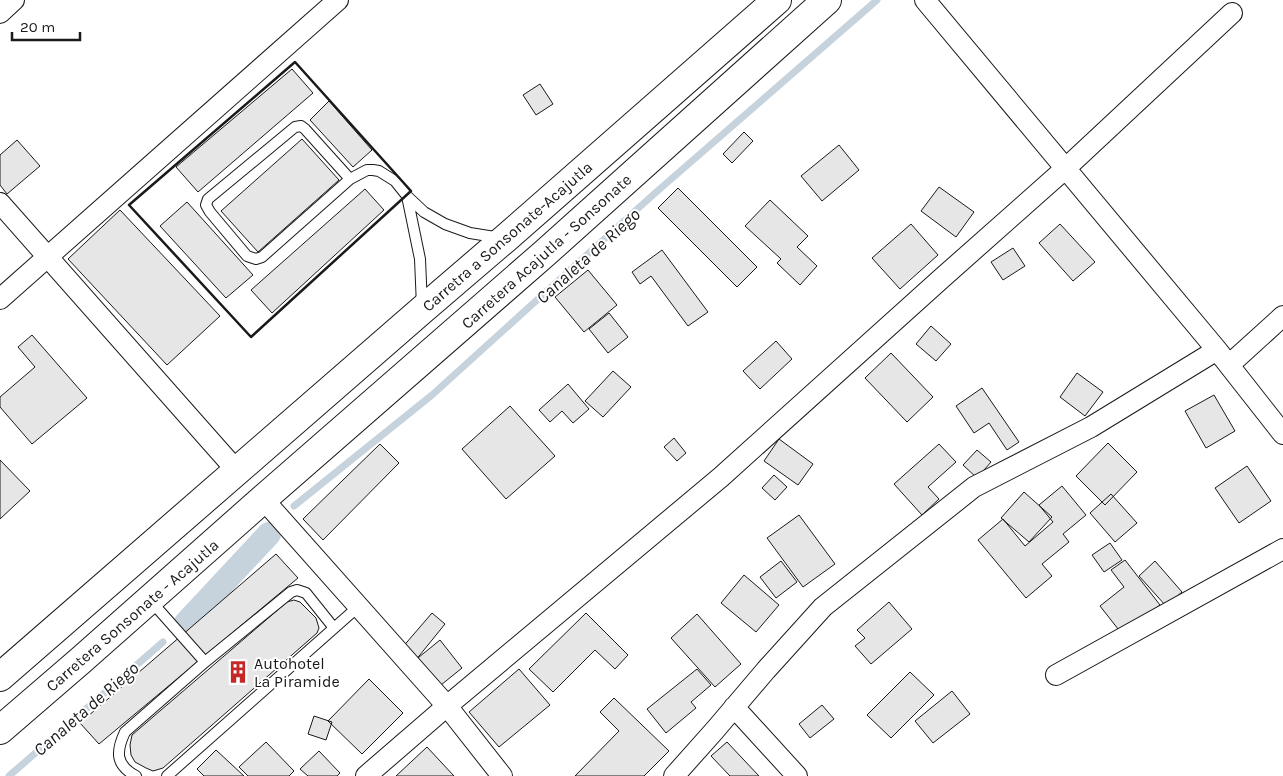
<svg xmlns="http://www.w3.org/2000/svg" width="1283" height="776" viewBox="0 0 1283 776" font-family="Karla,sans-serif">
<rect width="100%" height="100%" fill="#fff"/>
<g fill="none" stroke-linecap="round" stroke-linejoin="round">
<!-- stream -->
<path stroke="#c6d2dc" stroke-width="7" d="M294,506L432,395L654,194L877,0
M9,776L163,642"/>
<!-- canal -->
<path stroke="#c6d2dc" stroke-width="24" d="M186,623L269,534"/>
</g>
<!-- building -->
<path fill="#e6e6e6" stroke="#1a1a1a" d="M292,69L313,93L198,192L176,167Z
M540,84L553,104L536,115L523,95Z
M329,101L372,150L353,167L310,120Z
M744,132L753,141L732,163L723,154Z
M302,139L339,180L258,252L221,211Z
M17,140L40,166L7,194L0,185V155Z
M839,145L859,170L822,201L801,176Z
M939,187L974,212L956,237L921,211Z
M678,188L757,267L737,287L658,208Z
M365,189L384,210L272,313L251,290Z
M770,200L808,236L797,247L817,266L800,285L777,263L781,259L745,226Z
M187,202L253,275L226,298L160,226Z
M120,210L220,316L167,365L68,259Z
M911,224L938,255L900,289L872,258Z
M1060,224L1095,262L1073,281L1039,243Z
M1013,248L1025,266L1003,280L991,262Z
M662,250L708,312L688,326L651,276L640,284L632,272Z
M588,270L617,305L584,332L555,297Z
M609,313L628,337L608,353L589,329Z
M931,326L951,344L936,361L916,344Z
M32,335L87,398L32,444L0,407V397L35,367L18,347Z
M776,341L792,359L760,389L743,371Z
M891,353L933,397L907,422L865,378Z
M613,371L631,387L603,417L585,401Z
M1077,373L1103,392L1085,416L1060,397Z
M568,384L589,409L573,423L562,411L550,422L539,410Z
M982,388L1019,442L1007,450L989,423L974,433L956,406Z
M1214,395L1235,431L1206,448L1185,411Z
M510,406L555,456L506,499L462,449Z
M674,438L686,453L677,461L664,447Z
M779,439L813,464L798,485L764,461Z
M1108,443L1137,472L1105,505L1076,476Z
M380,444L399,463L323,540L303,519Z
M939,444L956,462L928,487L939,499L922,515L894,484Z
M977,450L991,462L977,478L963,465Z
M0,460L30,491L0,519Z
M1247,466L1271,501L1239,523L1215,488Z
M774,475L787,487L775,500L762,488Z
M1062,486L1086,515L1063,534L1069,542L1042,564L1052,576L1026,598L978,540L1003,519L1025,546L1053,522L1039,505Z
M1024,492L1052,517L1029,542L1001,518Z
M1111,494L1137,523L1115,542L1090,513Z
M799,515L835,564L803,587L767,538Z
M1110,543L1122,560L1104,572L1092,555Z
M276,554L298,578L99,744L80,723Z
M1125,560L1160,605L1122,634L1100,606L1124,587L1111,570Z
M781,561L797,582L776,598L760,577Z
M1155,561L1182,592L1166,606L1139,576Z
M744,575L779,605L756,632L721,603Z
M294,600L300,602L316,618L319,628L317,633L163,768L153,771L146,768L135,762L131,755L130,745L132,735L287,602Z
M889,602L912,629L871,664L855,646L865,638L857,630Z
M432,613L445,624L415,661L401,649Z
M586,613L628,655L615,669L595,650L553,692L529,669Z
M697,614L741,664L715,687L671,638Z
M440,640L462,668L436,689L413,662Z
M519,669L550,705L499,747L469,712Z
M697,669L711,685L691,702L696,708L666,733L647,709Z
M910,672L934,695L891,738L867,715Z
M369,679L403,713L362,754L328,721Z
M952,691L970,714L933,743L915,721Z
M614,698L669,751L644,776H575L619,731L600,712Z
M822,705L834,719L810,738L799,724Z
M314,716L332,722L326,740L308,734Z
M266,742L294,771L289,776H248L239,767Z
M727,742L759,776H730L711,756Z
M427,747L454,776H396Z
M216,750L244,776H204L197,769Z
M319,751L340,773L337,776H308L300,769Z"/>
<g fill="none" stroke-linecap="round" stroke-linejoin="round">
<defs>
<path id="service" d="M350,179L305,129L301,126L295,127L208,199L206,205L210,212L247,256L256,259L262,257L350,179L367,170H373L379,171L395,181L407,196L424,212L445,224L470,233L501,238
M407,196L420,259L422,306
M205,662L291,592L297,590L306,593L334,628
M136,776C115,765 116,751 125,732L205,662L150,600
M167,776L359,606"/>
<path id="minor" d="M925,0L1217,350L1283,434
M0,13L14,0
M0,203L237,471
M0,299L338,0
M1229,365L1283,316
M263,499L447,706L502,776
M1056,675L1283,549
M734,707L797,776
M366,776L447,706L721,477L942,278L1066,168L1232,13
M674,776L715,730L766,670L823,607L974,487L1091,427L1217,350"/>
<path id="trunk" d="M0,677L422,310L506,238L777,0
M0,730L80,661L263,499L545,253L827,0"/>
</defs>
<!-- service casing -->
<use href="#service" stroke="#1a1a1a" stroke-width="12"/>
<!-- minor casing -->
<use href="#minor" stroke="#1a1a1a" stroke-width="22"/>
<!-- trunk casing -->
<use href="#trunk" stroke="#1a1a1a" stroke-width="30"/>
<!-- service -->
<use href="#service" stroke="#fff" stroke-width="10"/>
<!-- minor -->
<use href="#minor" stroke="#fff" stroke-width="20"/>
<!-- trunk -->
<use href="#trunk" stroke="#fff" stroke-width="28"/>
<!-- wall -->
<path stroke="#1a1a1a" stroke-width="2.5" d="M295,62L411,191L251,337L129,205Z"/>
</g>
<!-- icons -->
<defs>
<symbol id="building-bare" viewBox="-9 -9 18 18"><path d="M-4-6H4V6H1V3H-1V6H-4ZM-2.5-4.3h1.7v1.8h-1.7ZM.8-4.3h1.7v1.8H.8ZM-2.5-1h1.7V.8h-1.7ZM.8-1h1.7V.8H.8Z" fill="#c62828" stroke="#fff" stroke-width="2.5" paint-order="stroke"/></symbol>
</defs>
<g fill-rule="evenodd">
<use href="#building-bare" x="222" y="656" width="32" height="32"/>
</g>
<g text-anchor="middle" stroke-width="4" stroke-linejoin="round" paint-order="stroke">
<!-- street labels -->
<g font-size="16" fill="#1a1a1a" stroke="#fff">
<text transform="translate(507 236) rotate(-41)" y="6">Carretra a Sonsonate-Acajutla</text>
<text transform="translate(546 251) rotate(-42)" y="6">Carretera Acajutla - Sonsonate</text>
<text transform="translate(132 615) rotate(-41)" y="6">Carretera Sonsonate - Acajutla</text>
</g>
<!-- poi labels -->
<g font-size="16" fill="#1a1a1a" stroke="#fff" text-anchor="start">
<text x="254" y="669">Autohotel<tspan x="254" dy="18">La Piramide</tspan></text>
</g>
<!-- water labels -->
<g font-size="18" font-style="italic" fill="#1a1a1a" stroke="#fff">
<text transform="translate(588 256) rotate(-42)" y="6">Canaleta de Riego</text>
<text transform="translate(86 709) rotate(-41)" y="6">Canaleta de Riego</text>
</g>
</g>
<!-- scale -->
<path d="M12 32v8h68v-8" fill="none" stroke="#1a1a1a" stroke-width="2.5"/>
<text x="20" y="32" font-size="15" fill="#1a1a1a" stroke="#ffffff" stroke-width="4" paint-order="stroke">20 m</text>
</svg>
